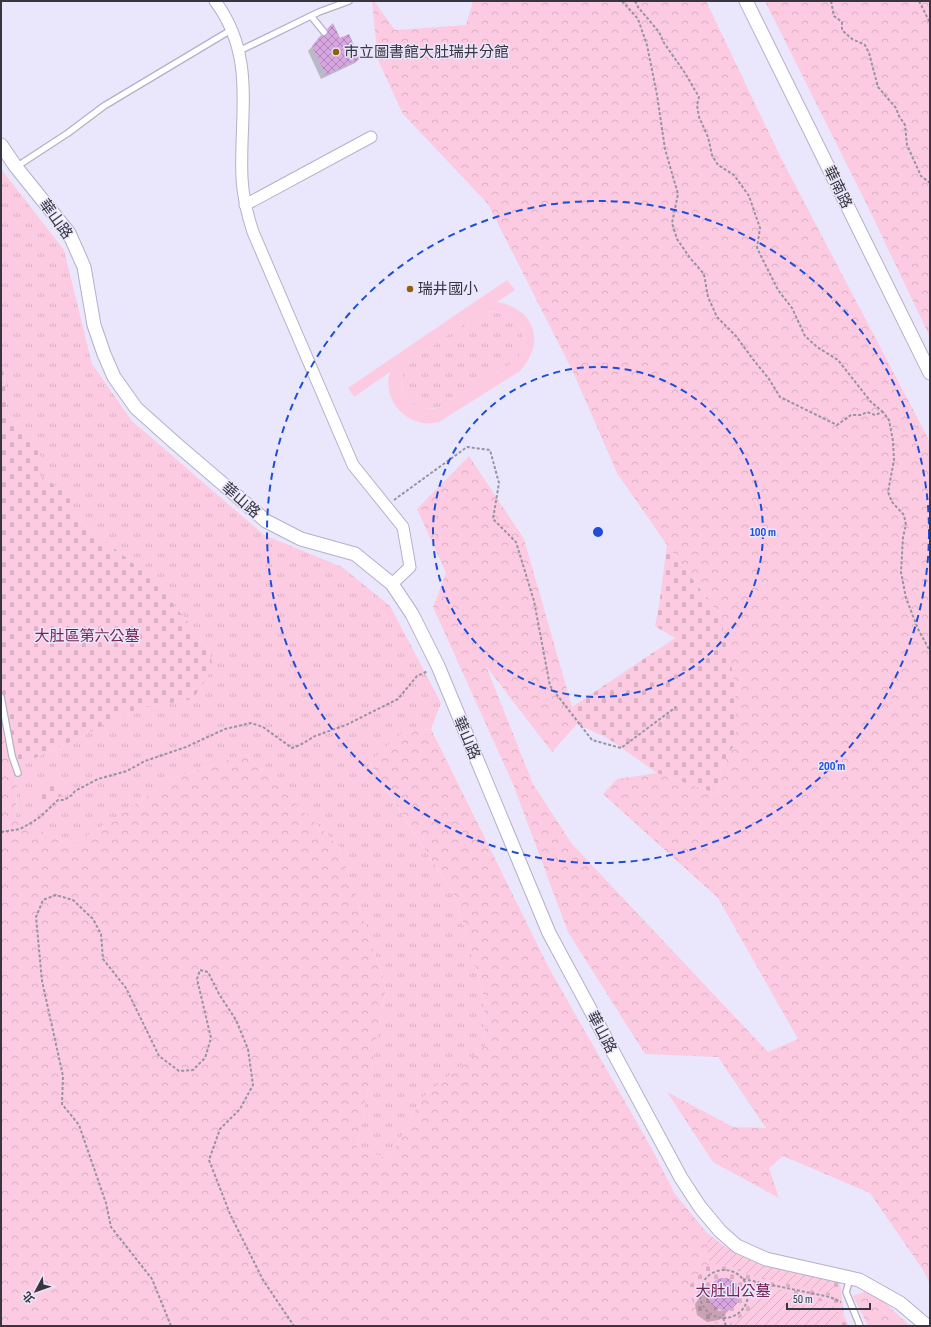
<svg xmlns="http://www.w3.org/2000/svg" width="931" height="1327" viewBox="0 0 931 1327" font-family="'Sofia Sans Condensed','Noto Sans TC',sans-serif">
<defs>
<pattern id="grass-tufts" width="24" height="20" patternUnits="userSpaceOnUse"><rect width="24" height="20" fill="#fdcbe1"/><path d="M3 7l-1-3M5 7V3M7 7l1-3M15 17l-1-3M17 17v-4M19 17l1-3" fill="none" stroke="#d9afc2"/></pattern>
<pattern id="forest-crowns" width="20" height="18" patternUnits="userSpaceOnUse"><rect width="20" height="18" fill="#fdcbe1"/><path d="M2 6a3 3 0 1 1 6 0M12 15a3 3 0 1 1 6 0" fill="none" stroke="#d9afc2"/></pattern>
<pattern id="cemetery-stones" width="16" height="16" patternUnits="userSpaceOnUse"><rect width="16" height="16" fill="#fdcbe1"/><path d="M2 7V4a2 2 0 0 1 4 0v3zM10 15v-3a2 2 0 0 1 4 0v3z" fill="#d9afc2"/></pattern>
<pattern id="garden-furrows" width="10" height="10" patternUnits="userSpaceOnUse"><rect width="10" height="10" fill="#fdcbe1"/><path d="M-1 1l2-2M0 10L10 0M9 11l2-2" fill="none" stroke="#d9afc2"/></pattern>
<pattern id="building-cross-hatch" width="8" height="8" patternUnits="userSpaceOnUse"><rect width="8" height="8" fill="#d7a5df"/><path d="M0 0l8 8M0 8l8-8" fill="none" stroke="#af87b6"/></pattern>
</defs>
<rect width="100%" height="100%" fill="#eae6fb"/>
<!-- grass -->
<path fill="url(#grass-tufts)" d="M1,169L64,250L92,364L132,421L264,535L342,567L390,606L441,703L431,729L402,733L369,763L456,898L484,997L485,1046L422,1098L389,1159L357,1148L386,987L339,846L245,754L176,777L72,846L16,819L17,784L9,761L22,764L83,736L118,716L141,708L193,699L209,649L154,580L71,514V501L67,493L40,476L32,442L14,424L7,412L4,375L1,360Z
M488,311C516,312 537,338 514,362L440,407C409,416 390,387 410,361L479,314Z"/>
<!-- forest -->
<path fill="url(#forest-crowns)" d="M372,1H374L395,30L466,25L473,1H706L781,158L930,442V1284L923,1270L870,1193L783,1156L769,1168L779,1198L713,1162L667,1092L733,1127L766,1128L718,1057L645,1054L568,932L513,784L433,607L446,573L417,509L469,456L524,539L577,724L552,752L486,666L533,784L572,844L768,1052L798,1039L718,898L603,794L617,779L657,773L718,794L721,768L736,742L720,616L667,545L617,473L574,374L488,204L403,114L378,60Z
M765,1H930V337L869,209Z
M1,712H5L10,748L9,761L17,784L16,819L72,846L176,777L245,754L339,846L386,987L357,1148L389,1159L422,1098L485,1046L484,997L456,898L369,762L402,733L431,729L549,968L652,1149L675,1194L707,1233L709,1264L721,1326H1Z
M867,1291L881,1299L910,1326H868L853,1296Z"/>
<!-- cemetery -->
<path fill="url(#cemetery-stones)" d="M1,360L4,375L7,412L14,424L32,442L42,458L40,476L67,493L71,501V514L154,580L209,649L213,668L193,699L141,708L119,716L83,736L22,764L9,761L10,748L5,712H1Z
M667,545L720,616L735,684L736,742L721,768L718,794L657,773L609,739L577,724L572,707L675,638L655,626L659,606Z
M54,777L67,795L38,802L35,794Z
M707,1233L725,1247L758,1262L840,1282L844,1316L849,1326H721L720,1324L701,1320L687,1288L709,1264Z"/>
<!-- park -->
<path fill="#fdcbe1" fill-rule="evenodd" d="M507,280L515,290L497,302C535,309 546,342 520,371L439,422C434,423 428,424 423,423C399,419 383,395 390,372L354,397L348,388ZM488,311C516,312 537,338 514,362L440,407C433,410 428,409 421,407C398,401 397,378 410,361L479,314Z"/>
<!-- garden -->
<path fill="url(#garden-furrows)" d="M707,1233L725,1247L758,1262L834,1280L833,1294L745,1274C736,1264 721,1265 709,1264Z
M753,1284L829,1303L837,1307L839,1316L833,1324L825,1326H732L731,1323C753,1311 754,1309 753,1284Z"/>
<!-- shadow -->
<path fill="#0003" fill-rule="evenodd" d="M333,24L340,40L359,59L355,63L321,79L308,51L322,36L325,37L324,34Z
M727,1278L737,1285L739,1297L732,1307L719,1320L707,1322L697,1315L695,1304L702,1294L715,1281ZM727,1307V1310L716,1311L715,1310Z"/>
<!-- building -->
<path fill="url(#building-cross-hatch)" d="M333,23L340,38L349,34L360,59L326,75L312,46L321,35L324,36L327,35L328,32L327,29Z
M708 1294a16 16 0 1 1 32 0a16 16 0 1 1-32 0Z"/>
<g fill="none" stroke-linecap="round" stroke-linejoin="round">
<defs>
<path id="service" d="M311,16L324,32
M239,51L319,12L349,1
M16,167L68,133L104,106L231,30
M1,697L12,756L18,773
M850,1279L846,1292L860,1326"/>
<path id="minor" d="M215,1C257,57 239,115 242,178C243,197 247,214 253,232L353,465L403,527L410,567L392,584
M245,205L371,137"/>
<path id="tertiary" d="M746,1L930,373
M1,145L16,167L69,233L84,267L94,325L104,354L114,377L136,408L174,442L266,521L301,539L355,554L392,584L412,614L438,666L549,933L681,1178L700,1207L720,1231L737,1246L766,1259L859,1280L900,1303L927,1326"/>
</defs>
<!-- service casing -->
<use href="#service" stroke="#b5b0c9" stroke-width="8"/>
<!-- minor casing -->
<use href="#minor" stroke="#b5b0c9" stroke-width="13"/>
<!-- tertiary casing -->
<use href="#tertiary" stroke="#b5b0c9" stroke-width="15"/>
<!-- path -->
<path stroke="#9693a3" stroke-width="2" stroke-dasharray="3 2" stroke-linecap="butt" d="M622,1L638,19L647,45L657,95L665,149L678,194L672,223L677,239L690,258L704,274L708,297L717,317L736,336L752,358L769,379L780,397L837,425L851,415H861L867,412L875,415L883,412L889,420L893,441L894,460L888,492L892,502L904,515L906,525L903,537L901,572L906,598L918,629L930,651
M635,1L638,7L659,32L664,43L685,73L699,97L697,105L699,117L708,137L712,155L718,165L734,175L749,196L760,228L757,248L778,290L792,308L805,336L817,347L838,360L871,402L883,412
M831,1L834,16L842,22V30L852,39L865,45L869,53L878,87L896,108L899,116L905,125L907,145L921,176L930,183
M919,1L930,23
M394,500L467,447L490,450L499,483L493,519L516,542L534,601L550,686L592,740L621,748L676,707
M1,832L20,829L31,823L40,817L58,800H64L72,795L75,791L98,779L127,771L145,761L186,747L225,729L251,723L263,727L292,748L300,745L315,736L346,725L398,699L417,676L428,671
M700 1294a24 24 0 1 1 48 0a24 24 0 1 1-48 0Z
M743,1279L830,1297L841,1302
M723,1318L726,1326
M171,1326L152,1279L111,1227L106,1203L79,1125L62,1104L63,1076L42,981L36,917L43,900L56,895L73,900L93,919L101,934L103,959L126,988L159,1056L179,1071L193,1070L205,1058L211,1038L197,979L200,970L208,972L219,994L236,1020L248,1049L253,1085L240,1109L220,1129L209,1160L230,1214L263,1280L294,1326"/>
<!-- service -->
<use href="#service" stroke="#fff" stroke-width="5.5"/>
<!-- minor -->
<use href="#minor" stroke="#fff" stroke-width="11"/>
<!-- tertiary -->
<use href="#tertiary" stroke="#fff" stroke-width="13"/>
</g>
<!-- distance rings -->
<g fill="none" stroke="#1d4ed8" stroke-width="2" stroke-dasharray="7 5">
<circle cx="598" cy="532" r="165"/>
<circle cx="598" cy="532" r="331"/>
</g>
<!-- markers -->
<g fill="#915f0e" stroke="#eae6fb" stroke-width="1.5">
<circle cx="336" cy="52" r="4"/>
<circle cx="410" cy="289" r="4"/>
</g>
<g text-anchor="middle" stroke-width="3" stroke-linejoin="round" paint-order="stroke">
<!-- poi labels -->
<g font-size="15" fill="#37353f" stroke="#eae6fb" text-anchor="start">
<text x="344" y="57">市立圖書館大肚瑞井分館</text>
<text x="418" y="294">瑞井國小</text>
</g>
<!-- street labels -->
<g font-size="15" fill="#37353f" stroke="#eae6fb">
<text transform="translate(838 187) rotate(64)" y="5">華南路</text>
<text transform="translate(56 219) rotate(54)" y="5">華山路</text>
<text transform="translate(241 500) rotate(41)" y="5">華山路</text>
<text transform="translate(467 738) rotate(67)" y="5">華山路</text>
<text transform="translate(602 1032) rotate(62)" y="5">華山路</text>
</g>
<!-- park labels -->
<g font-size="15" fill="#762252" stroke="#eae6fb">
<text x="87" y="641">大肚區第六公墓</text>
<text x="733" y="1296">大肚山公墓</text>
</g>
</g>
<circle cx="598" cy="532" r="6" fill="#1d4ed8" stroke="#eae6fb" stroke-width="2"/>
<g font-size="12" text-anchor="middle" font-weight="bold" fill="#1d4ed8" stroke="#eae6fb" stroke-width="3" stroke-linejoin="round" paint-order="stroke">
<text x="763" y="536">100 m</text>
<text x="832" y="770">200 m</text>
</g>
<!-- border -->
<rect width="931" height="1327" fill="none" stroke="#37353f" stroke-width="4"/>
<!-- north arrow -->
<g transform="translate(36 1291) rotate(229)" stroke="#eae6fb" stroke-width="3" paint-order="stroke">
<path d="M0-3L7 15L0 10L-7 15Z" fill="#37353f"/>
<text y="-6" font-size="11" font-weight="bold" text-anchor="middle" fill="#37353f">北</text>
</g>
<!-- scale -->
<path d="M787 1303v6h83v-6" fill="none" stroke="#37353f" stroke-width="2"/>
<text x="793" y="1303" font-size="12" fill="#37353f" stroke="#eae6fb" stroke-width="3" paint-order="stroke">50 m</text>
</svg>
